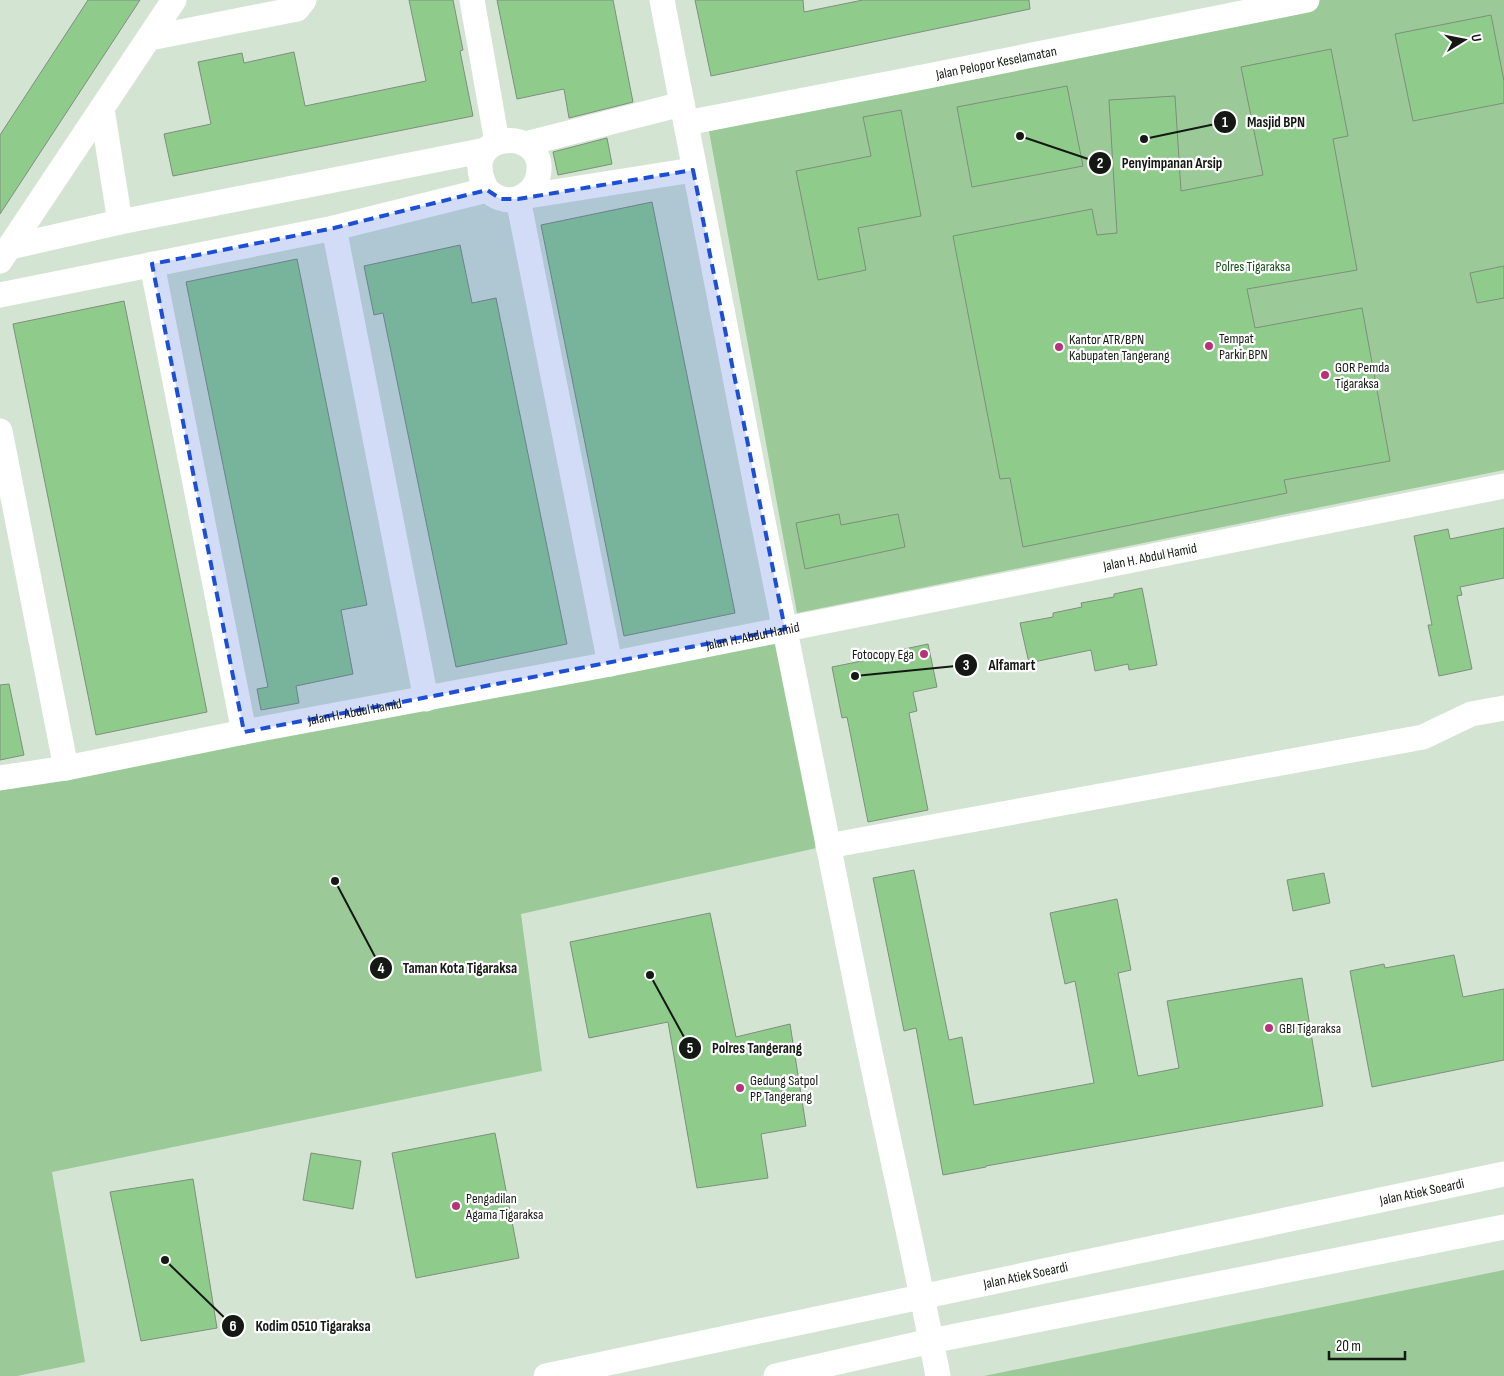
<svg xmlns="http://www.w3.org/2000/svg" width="1504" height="1376" viewBox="0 0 1504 1376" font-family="'Sofia Sans Condensed',sans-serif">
<rect width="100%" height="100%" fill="#d4e4d3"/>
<!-- green -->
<path fill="#9bc998" d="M1294,0H1504V470L797,613L709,131Z
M780,632L821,847L521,914L542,1071L52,1172L85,1362L17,1376H0V783Z
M1504,1270V1376H984Z"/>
<!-- building -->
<path fill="#8fcc8c" stroke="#7f8e7e" d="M88,0H140L0,214V135Z
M409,0H453L463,50L460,51L473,116L173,176L164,134L211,124L198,62L242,53L244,63L294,52L305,106L426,81Z
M497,0H613L633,102L569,118L564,89L517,99Z
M695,0H803L804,12L863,0H1029L1030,9L711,76Z
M1491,15L1504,81V103L1413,121L1395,34Z
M1331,49L1348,136L1333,139L1357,270L1247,289L1255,328L1362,308L1390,461L1284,480L1287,493L1023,547L1010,478L1000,479L953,236L1092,209L1097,235L1117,233L1109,100L1175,96L1181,191L1263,175L1241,67Z
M1067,86L1083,166L972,187L957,107Z
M901,110L921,216L858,228L866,270L818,280L796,171L871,156L863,117Z
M607,138L612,164L558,175L553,152Z
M652,202L735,613L624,636L541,225Z
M460,245L472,303L496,298L567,644L456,667L383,313L374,315L364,266Z
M297,259L367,605L341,610L353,674L296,686L299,703L261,710L257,689L268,687L186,282Z
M1504,266V298L1477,303L1470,273Z
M124,301L207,712L96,735L13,324Z
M839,514L841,525L898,514L905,547L805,569L796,523Z
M1504,528V578L1460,587L1462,595L1457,596L1472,669L1439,676L1428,625H1432L1414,536L1448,529L1450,539Z
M1142,588L1157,665L1129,670L1128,664L1095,671L1091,650L1029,663L1020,623L1053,617V613L1082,607L1081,603L1114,597V594Z
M928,644L937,687L913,692L917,711L909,713L928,810L868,822L847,717L842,718L832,667L872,659V656Z
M9,684L24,755L0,760V685Z
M914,870L949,1040L962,1037L974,1105L1094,1083L1075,981L1065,984L1050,913L1117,899L1131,970L1118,973L1138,1076L1179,1068L1167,1001L1302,978L1323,1106L986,1166V1167L943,1175L916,1028L904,1031L873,878Z
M1324,873L1330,903L1293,911L1287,880Z
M710,913L736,1037L790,1024L806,1126L761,1134L768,1178L697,1188L668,1022L589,1038L570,942Z
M1454,955L1463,997L1504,989V1060L1372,1087L1350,971L1384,964L1385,968Z
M495,1133L519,1258L416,1278L392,1153Z
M311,1153L361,1161L353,1209L303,1200Z
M193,1179L217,1328L141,1341L110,1192Z"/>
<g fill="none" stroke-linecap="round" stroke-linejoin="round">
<!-- street -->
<g stroke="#fff" stroke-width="25">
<path d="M472,0L497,142"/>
<path d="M662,0C725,335 792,669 860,1003C885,1128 914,1251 938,1376"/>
<path d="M150,38L297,9L304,0"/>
<path d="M102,109L120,222"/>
<path id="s1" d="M686,123L923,77L1307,0"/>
<path d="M525,144L682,104"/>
<path d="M522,197L693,170"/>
<path d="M518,199L610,664"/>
<path d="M334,228L426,699"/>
<path d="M10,247L120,222L486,150"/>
<path d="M0,261L174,0"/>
<path d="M152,264L244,732"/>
<path d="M0,295L334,228L487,190C491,193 495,197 500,198C515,204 532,194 537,180C555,124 453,128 487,190"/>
<path d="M0,431L66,768"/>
<path id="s2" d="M0,778L66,768L244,732L610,664L1504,486"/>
<path d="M828,846L1423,737L1471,714L1504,708"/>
<path id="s3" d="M546,1376L1504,1174"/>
<path d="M776,1376L931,1341L1504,1227"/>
</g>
</g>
<!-- marked area -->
<path fill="#1d4ed8" fill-opacity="0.2" stroke="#1d4ed8" stroke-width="4" stroke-dasharray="10 6" stroke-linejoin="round" d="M693,170L785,629L244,732L152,264L334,228L487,190L501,199H518Z"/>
<!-- markers -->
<g fill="#b73277" stroke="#fff" stroke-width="2">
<circle cx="1209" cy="346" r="5"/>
<circle cx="1059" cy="347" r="5"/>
<circle cx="1325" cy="375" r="5"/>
<circle cx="924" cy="654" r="5"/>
<circle cx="1269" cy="1028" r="5"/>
<circle cx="740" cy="1088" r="5"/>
<circle cx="456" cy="1206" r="5"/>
</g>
<g text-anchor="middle" stroke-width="4.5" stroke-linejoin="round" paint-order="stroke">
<!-- street labels -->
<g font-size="14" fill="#141913" stroke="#fff">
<text dy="5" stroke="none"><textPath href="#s1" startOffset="316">Jalan Pelopor Keselamatan</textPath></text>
<text dy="5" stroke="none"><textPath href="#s2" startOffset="1171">Jalan H. Abdul Hamid</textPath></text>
<text dy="5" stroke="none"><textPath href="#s2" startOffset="766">Jalan H. Abdul Hamid</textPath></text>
<text dy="5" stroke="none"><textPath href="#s2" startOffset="361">Jalan H. Abdul Hamid</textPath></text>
<text dy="5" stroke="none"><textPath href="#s3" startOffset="895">Jalan Atiek Soeardi</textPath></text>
<text dy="5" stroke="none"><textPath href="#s3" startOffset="490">Jalan Atiek Soeardi</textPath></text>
</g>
<!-- park labels -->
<g font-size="14" fill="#114f12" stroke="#fff">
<text x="1253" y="271">Polres Tigaraksa</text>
</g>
<!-- poi labels -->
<g font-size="14" fill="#141913" stroke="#fff" text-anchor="start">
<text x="1219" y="343">Tempat<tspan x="1219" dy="16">Parkir BPN</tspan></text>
<text x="1069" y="344">Kantor ATR/BPN<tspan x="1069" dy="16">Kabupaten Tangerang</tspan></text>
<text x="1335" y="372">GOR Pemda<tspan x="1335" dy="16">Tigaraksa</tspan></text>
<text x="914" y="659" text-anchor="end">Fotocopy Ega</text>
<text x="1279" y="1033">GBI Tigaraksa</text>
<text x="750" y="1085">Gedung Satpol<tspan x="750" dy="16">PP Tangerang</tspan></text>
<text x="466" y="1203">Pengadilan<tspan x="466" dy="16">Agama Tigaraksa</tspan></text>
</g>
</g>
<!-- callouts -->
<path fill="none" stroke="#141913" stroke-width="2" d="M1144 139L1225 122M1020 136L1100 163M855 676L966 665M335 881L381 968M650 975L690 1048M165 1260L233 1326"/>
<g fill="#141913" stroke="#fff" stroke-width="2">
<circle cx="1144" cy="139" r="5"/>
<circle cx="1020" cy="136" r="5"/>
<circle cx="855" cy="676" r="5"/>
<circle cx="335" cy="881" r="5"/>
<circle cx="650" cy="975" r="5"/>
<circle cx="165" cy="1260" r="5"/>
<circle cx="1225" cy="122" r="12"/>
<circle cx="1100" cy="163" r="12"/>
<circle cx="966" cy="665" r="12"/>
<circle cx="381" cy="968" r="12"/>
<circle cx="690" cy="1048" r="12"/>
<circle cx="233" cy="1326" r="12"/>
</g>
<g font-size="15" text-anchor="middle" font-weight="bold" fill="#fff">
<text x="1225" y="127">1</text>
<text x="1100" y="168">2</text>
<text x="966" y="670">3</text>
<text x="381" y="973">4</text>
<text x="690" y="1053">5</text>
<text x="233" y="1331">6</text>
</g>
<g font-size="15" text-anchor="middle" font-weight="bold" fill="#141913" stroke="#fff" stroke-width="4.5" stroke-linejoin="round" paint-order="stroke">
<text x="1276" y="127">Masjid BPN</text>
<text x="1172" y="168">Penyimpanan Arsip</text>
<text x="1012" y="670">Alfamart</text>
<text x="460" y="973">Taman Kota Tigaraksa</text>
<text x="757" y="1053">Polres Tangerang</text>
<text x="313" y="1331">Kodim 0510 Tigaraksa</text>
</g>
<!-- north arrow -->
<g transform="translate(1464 40) rotate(80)" stroke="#ffffff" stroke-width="4" paint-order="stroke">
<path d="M0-4L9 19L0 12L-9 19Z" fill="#141913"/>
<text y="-8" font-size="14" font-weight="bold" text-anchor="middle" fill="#141913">U</text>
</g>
<!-- scale -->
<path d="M1329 1351v8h76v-8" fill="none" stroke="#141913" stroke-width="2.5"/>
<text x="1336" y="1351" font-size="15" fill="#141913" stroke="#ffffff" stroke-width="4" paint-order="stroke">20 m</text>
</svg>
